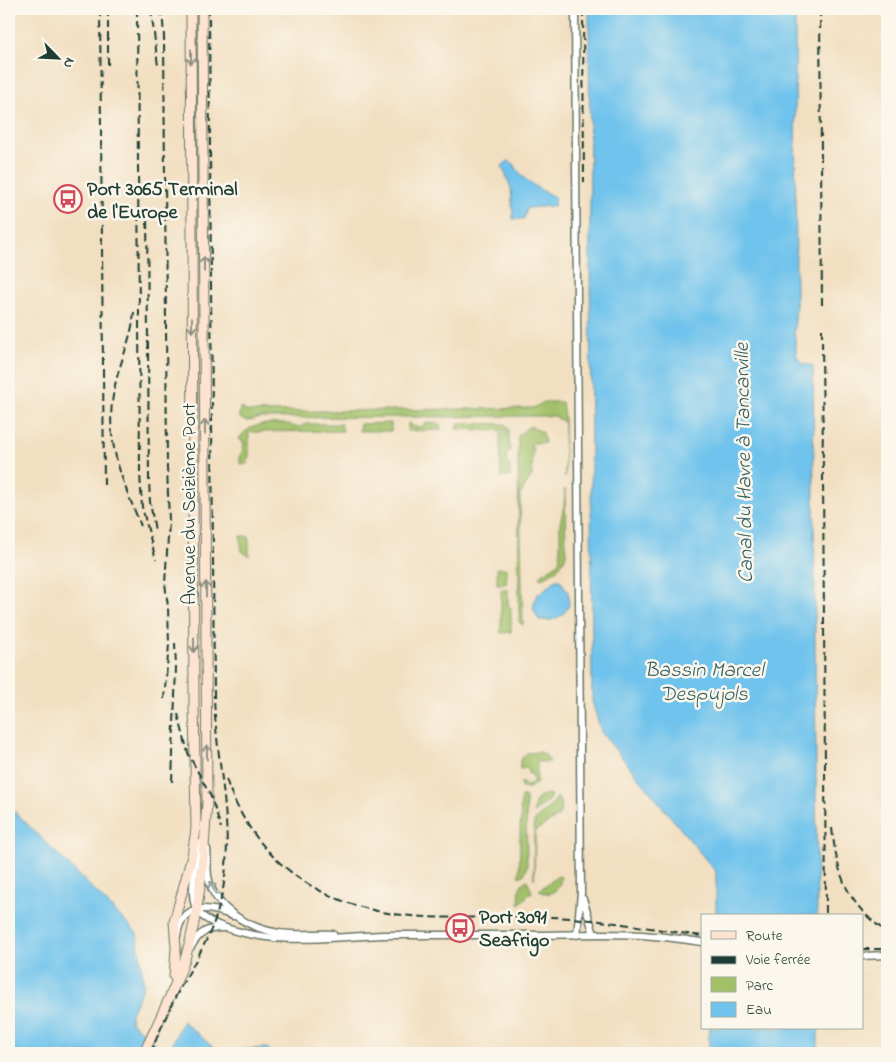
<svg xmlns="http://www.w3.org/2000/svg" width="896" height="1062" viewBox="0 0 896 1062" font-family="'Indie Flower',sans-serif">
<rect width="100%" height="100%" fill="#fbf7ec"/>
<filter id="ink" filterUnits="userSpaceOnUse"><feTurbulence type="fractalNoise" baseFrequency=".02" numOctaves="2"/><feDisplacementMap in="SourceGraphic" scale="10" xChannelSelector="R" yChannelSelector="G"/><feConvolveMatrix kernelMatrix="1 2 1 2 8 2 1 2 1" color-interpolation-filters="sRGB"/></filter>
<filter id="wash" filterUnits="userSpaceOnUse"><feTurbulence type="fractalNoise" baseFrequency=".0096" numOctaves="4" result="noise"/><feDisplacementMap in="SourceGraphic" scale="20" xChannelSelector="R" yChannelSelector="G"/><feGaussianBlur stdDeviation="1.12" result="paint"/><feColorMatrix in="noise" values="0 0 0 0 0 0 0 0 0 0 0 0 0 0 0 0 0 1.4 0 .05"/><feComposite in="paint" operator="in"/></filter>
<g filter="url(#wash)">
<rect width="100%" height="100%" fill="#f2dfc1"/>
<!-- green -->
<path fill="#a1c068" stroke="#607e4e" d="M544,402H562L564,417L565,478L564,426L563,422L555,416L260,418C253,420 245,424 239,417L240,407L248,412L533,408Z
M391,423V431H359L360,424Z
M408,423H410L414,427H421L426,423H439L441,430L408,431Z
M458,423L505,424L510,431L457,429Z
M289,424C295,428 300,428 305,424H341L343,431L249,432V459L247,464H240V455L243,450L244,443L239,439C250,421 271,424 289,424Z
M530,426L542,432L545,443H531L530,447H533L532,476L520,495L523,625L519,622L518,435Z
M500,433H509L510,451L506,455L507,463L510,466V477H501Z
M565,489L566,555C561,568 553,573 541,579L540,577L541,575L557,564L560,559V523L564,506Z
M240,536H249V556L242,551Z
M497,568H505L507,571L506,584H497Z
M501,589H508V605L511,608V632L501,633Z
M539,752L545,754L550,762H537V783L529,788H521V782L526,786L533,783V776L528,773V768L520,769V760L527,753Z
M547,794L551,795L549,800L534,813C533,804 537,796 547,794Z
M521,797H526L527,866L524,875L519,877Z
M557,797C562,803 561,808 559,816L535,831L534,879V822C541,812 551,808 557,797Z
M558,876L561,877C561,889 550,899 539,890Z
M527,880L532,892L519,904C520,894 517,885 527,880Z"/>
<!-- water -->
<path fill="#70c3ec" stroke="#488090" d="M589,9H795L796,307L794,332L797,357L804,364L813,366L817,916H716V872L601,732L592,701Z
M508,161L513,163C521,179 539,190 555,197L554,206L527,208L524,219H513L511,188L502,166Z
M556,580H560L568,592L569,605C563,618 552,622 539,620L533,608L536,596Z
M9,806L137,933L144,984L130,1016L131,1022L164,1051L170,1048L183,1021L215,1049L223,1051L267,1048L272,1053H9Z
M709,1028H818V1053H709Z"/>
</g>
<g filter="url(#ink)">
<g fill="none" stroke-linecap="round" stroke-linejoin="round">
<defs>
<path id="minor" d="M575,9L581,893L577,935
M197,842C198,862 186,898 199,913C213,928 253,936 274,938C310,941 347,936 384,935C432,935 480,935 528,935C569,935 612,932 653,936C670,937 686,940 702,942
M207,849C208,858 207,868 208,876C214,913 258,933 291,934C305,935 319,933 333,934
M583,899L594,934
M177,936C181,902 209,906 233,916
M191,947C199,932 209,927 226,928
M862,956L887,955"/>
<path id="secondary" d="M174,977L176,948L174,922L192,856L196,829L194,702L191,9
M144,1053C158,1022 174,991 185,959C201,907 204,854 207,801L202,9"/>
</defs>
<!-- minor casing -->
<use href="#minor" stroke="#697665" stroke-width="9"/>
<!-- secondary casing -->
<use href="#secondary" stroke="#697665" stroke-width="11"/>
<!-- minor -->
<use href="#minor" stroke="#fff" stroke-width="6"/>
<!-- secondary -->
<use href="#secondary" stroke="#fde4d1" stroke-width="9"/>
<!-- rail -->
<path stroke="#1f3d34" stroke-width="2" stroke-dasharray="8 4" stroke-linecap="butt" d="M100,9L104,486
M108,9V66
M137,9L140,473L142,507L156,560
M151,9L158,66
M162,9L164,36L167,467L169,522L165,583L168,607L169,645L164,699
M583,9L584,182
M820,9L822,306
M147,209L149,480L150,502L155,531
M134,312C132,339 119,363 114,390C104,440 122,480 141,526
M822,329L826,916
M178,714L188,753L211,797L221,828
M226,779C255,864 325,909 412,916C458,920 506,915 552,917C602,919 653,929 702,936
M172,782L176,667L175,643
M832,828C837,872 845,902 884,930
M862,949H887
M150,1053C159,1034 167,1013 177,994C195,960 214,934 222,894C236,828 215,760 214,693L209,9"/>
</g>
<!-- one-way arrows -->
<defs><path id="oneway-shaft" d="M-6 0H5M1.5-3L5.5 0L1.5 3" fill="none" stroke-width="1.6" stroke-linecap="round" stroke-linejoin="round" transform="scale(1.25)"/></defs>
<g stroke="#8e9082">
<use href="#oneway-shaft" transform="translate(191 57) rotate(90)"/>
<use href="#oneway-shaft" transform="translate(204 264) rotate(-90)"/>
<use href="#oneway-shaft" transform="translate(192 325) rotate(90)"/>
<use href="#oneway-shaft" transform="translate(205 427) rotate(-90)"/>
<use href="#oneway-shaft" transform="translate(206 589) rotate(-90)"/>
<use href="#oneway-shaft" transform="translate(194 645) rotate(90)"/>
<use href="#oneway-shaft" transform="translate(207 752) rotate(-90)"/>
</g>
<use stroke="#8f9e9a" href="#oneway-shaft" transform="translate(213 888) rotate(-114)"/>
</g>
<!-- icons -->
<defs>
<symbol id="bus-ring" viewBox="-11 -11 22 22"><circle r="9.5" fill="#fbf7ec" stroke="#d1495b" stroke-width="1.5"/><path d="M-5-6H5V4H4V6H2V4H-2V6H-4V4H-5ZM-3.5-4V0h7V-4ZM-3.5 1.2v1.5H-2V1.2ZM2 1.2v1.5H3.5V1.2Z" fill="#d1495b"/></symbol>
</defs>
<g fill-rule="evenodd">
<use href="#bus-ring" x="52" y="183" width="32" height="32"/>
<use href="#bus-ring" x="444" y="912" width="32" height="32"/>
</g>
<g text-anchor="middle" stroke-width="5" stroke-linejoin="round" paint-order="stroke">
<!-- poi labels -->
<g font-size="20" font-weight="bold" fill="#1f3d34" stroke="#fbf7ec" text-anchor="start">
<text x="87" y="195">Port 3065 Terminal<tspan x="87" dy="23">de l'Europe</tspan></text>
<text x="479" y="923">Port 3091<tspan x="479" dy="23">Seafrigo</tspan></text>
</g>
<!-- street labels -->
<g font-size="20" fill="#1f3d34" stroke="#fbf7ec">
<text transform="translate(188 504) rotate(-90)" y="7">Avenue du Seizième Port</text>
</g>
<!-- water labels -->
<g font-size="21" font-style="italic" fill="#335e62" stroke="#fbf7ec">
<text transform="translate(743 463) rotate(-91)" y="7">Canal du Havre à Tancarville</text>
<text x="704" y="676">Bassin Marcel<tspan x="704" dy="24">Despujols</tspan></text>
</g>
</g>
<!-- margin -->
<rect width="896" height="1062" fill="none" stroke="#fbf7ec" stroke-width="30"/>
<!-- legend -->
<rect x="701" y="914" width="162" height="115" fill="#fbf7ec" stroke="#a3ada2"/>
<rect x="711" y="931" width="25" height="8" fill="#fde4d1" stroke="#a3ada2"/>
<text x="746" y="940" font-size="15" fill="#1f3d34">Route</text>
<rect x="711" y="956" width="25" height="8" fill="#1f3d34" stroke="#a3ada2"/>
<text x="746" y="964" font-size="15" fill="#1f3d34">Voie ferrée</text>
<rect x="711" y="977" width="25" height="15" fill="#a1c068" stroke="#a3ada2"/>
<text x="746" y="990" font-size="15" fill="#1f3d34">Parc</text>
<rect x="711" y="1002" width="25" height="15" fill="#70c3ec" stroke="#a3ada2"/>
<text x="746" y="1014" font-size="15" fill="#1f3d34">Eau</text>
<!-- north arrow -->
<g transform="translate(58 58) rotate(114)" stroke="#fbf7ec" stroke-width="4" paint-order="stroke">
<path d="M0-4L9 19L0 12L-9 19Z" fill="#1f3d34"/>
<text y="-8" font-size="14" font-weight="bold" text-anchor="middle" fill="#1f3d34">N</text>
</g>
</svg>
